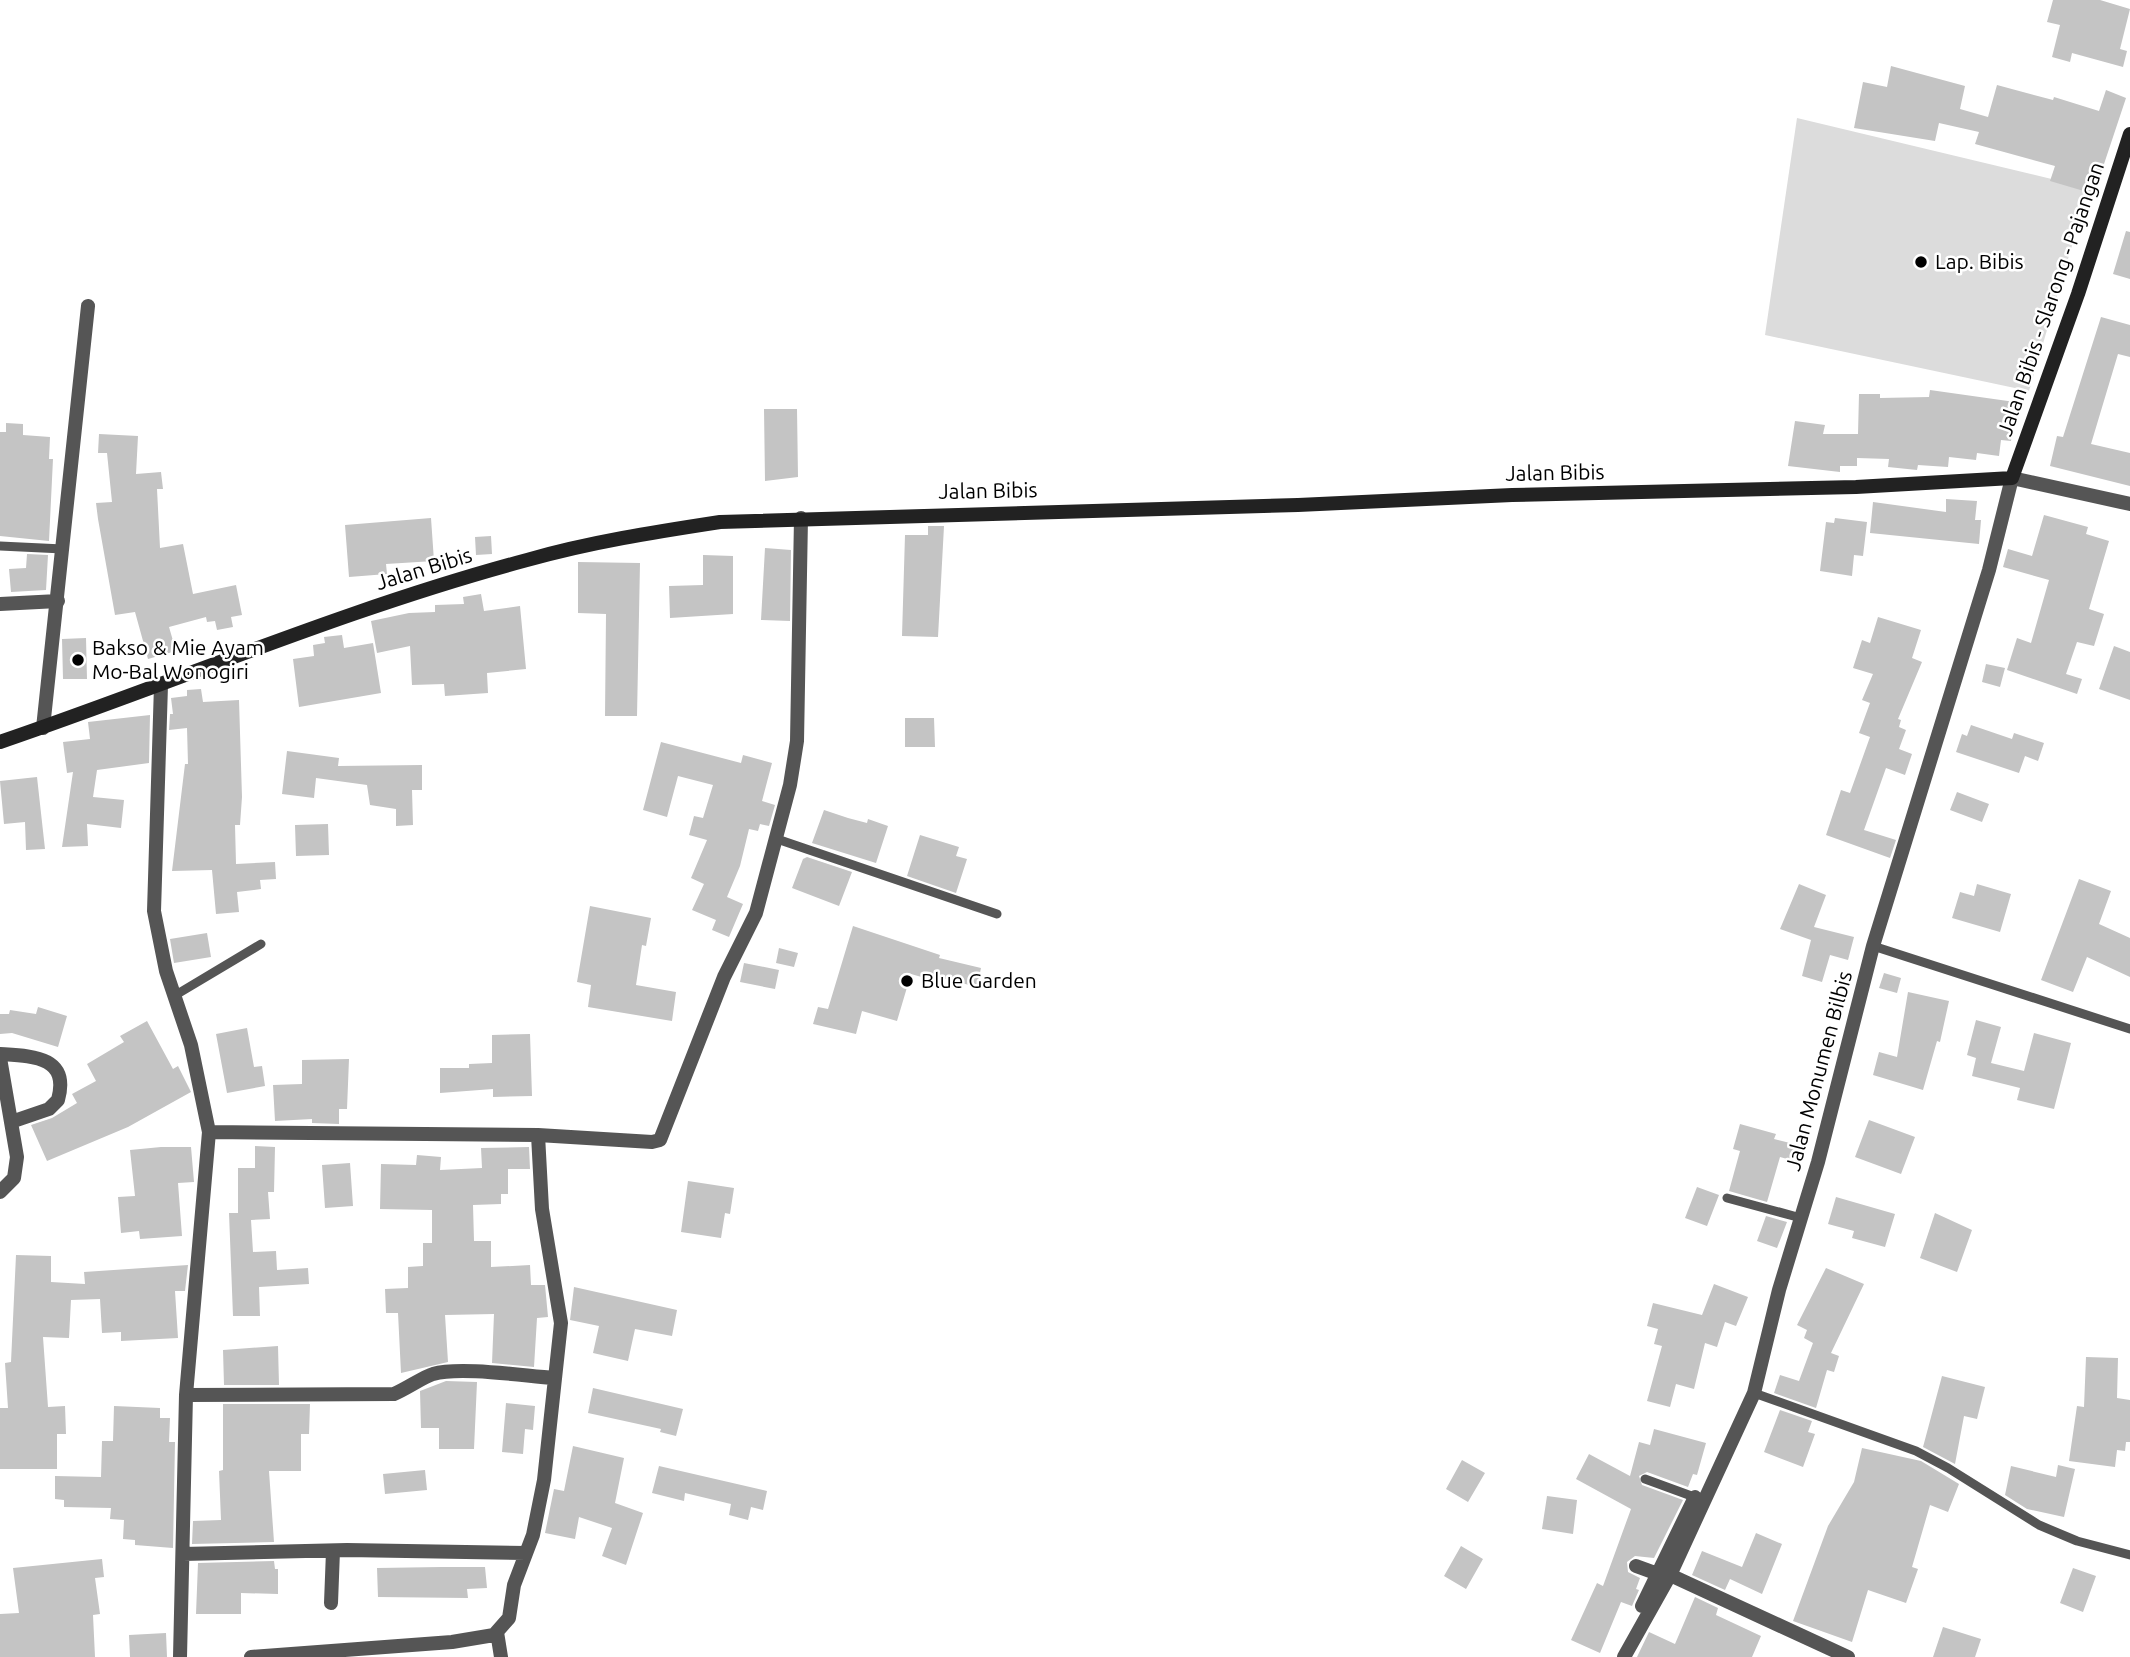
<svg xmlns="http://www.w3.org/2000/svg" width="2130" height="1657" viewBox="0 0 2130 1657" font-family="Ubuntu,sans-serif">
<rect width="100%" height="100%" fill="#fff"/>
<!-- green -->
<path fill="#dcdcdc" d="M1797,118L2089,188L2029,391L1765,335Z"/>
<!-- building -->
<path fill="#c4c4c4" d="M2053,0H2100L2130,9L2120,49L2127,51L2123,67L2072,53L2070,62L2052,57L2060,25L2047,22Z
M1891,66L1965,86L1960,109L1988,117L1997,85L2053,100L2054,97L2099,111L2106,90L2126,98L2094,194L2050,181L2055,166L1975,144L1979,132L1939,123L1935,141L1854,128L1863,82L1887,87Z
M2126,231L2130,232V279L2113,274Z
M2101,317L2130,325V357L2118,354L2091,444L2130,453V486L2050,466L2057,436L2063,437Z
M1930,390L2015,402L2011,441L2001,440L1999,456L1977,453L1976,460L1949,457L1948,467L1918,465L1917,470L1888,467L1889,459L1857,458V466H1840V472L1788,466L1795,421L1825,425L1823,434H1858L1859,394H1880V398L1929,397Z
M764,409H797L798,477L765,481Z
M6,423L23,424V435L50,437L49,459H53L49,541L0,536V432H6Z
M99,434L138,436L136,474L161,472L163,489H157L160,548L183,544L193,594L236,585L242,615L231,617L233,627L217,630L215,621L207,622L206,617L169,627L176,651L148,659L135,612L115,615L98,519L96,503L112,502L107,453H98Z
M1946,499L1977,501L1975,520H1981L1979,544L1870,533L1873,502L1946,512Z
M2044,515L2088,527L2086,534L2109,541L2089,609L2104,614L2094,646L2077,642L2066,674L2082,679L2077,694L2007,670L2017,638L2031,643L2049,580L2003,567L2008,549L2032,556Z
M431,518L434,561L386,564L387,574L349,577L345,525Z
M1835,518L1867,522L1863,556L1854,555L1852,576L1820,571L1826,522L1834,523Z
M928,526H944L938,637L902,636L905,535H928Z
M491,536L492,554L476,555L475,537Z
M765,548L791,550L790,621L761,620Z
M27,554L48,555L46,590L11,592L9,569L26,568Z
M703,555L733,556V614L670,618L669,586L703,585Z
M578,562L640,563L637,716H605L606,614L578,613Z
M481,594L484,611L520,606L526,669L487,673L488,693L445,696L444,684L412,685L410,646L377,653L371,621L409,613L435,612V605L464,604L463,597Z
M1878,617L1921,630L1912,658L1922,662L1898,719L1901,720L1899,727L1906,730L1899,749L1912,754L1905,775L1886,768L1864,830L1896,840L1890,858L1826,835L1841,790L1850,793L1870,737L1859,733L1870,703L1862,700L1873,674L1853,668L1862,640L1870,643Z
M342,635L344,648L373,643L381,693L299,707L293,659L314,656L313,645L325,643L324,637Z
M86,638L87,679H63L62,639Z
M2114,646L2130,652V700L2099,689Z
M1986,664L2005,668L2000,687L1982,682Z
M201,689L203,702L239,700L242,797L240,825H235L236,864L275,862L276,879L260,880L261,889L237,892L239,912L216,914L212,870L172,871L185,764H188L187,728L169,730L170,714H173L171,698L187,696V690Z
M150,715L149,763L97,770L93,797L124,800L121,828L87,824L88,846L62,847L73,772L67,773L63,742L90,739L88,722Z
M905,718H934L935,747H905Z
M1971,725L2012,739L2014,733L2044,743L2038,761L2025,756L2019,773L1956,752L1962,734L1967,736Z
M661,742L741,763L743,755L772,763L762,801L775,805L769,826L760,824L758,831L749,829L740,866L727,897L743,904L729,937L712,930L716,920L692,910L704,884L691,878L707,840L689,835L694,816L703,818L713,785L678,776L667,817L643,810Z
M287,751L339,758L338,766L422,765V790H412L413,825L396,826V809L370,805L367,785L316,778L314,798L282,794Z
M37,777L45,849L26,850L25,822L4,824L0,781Z
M1957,792L1989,804L1982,822L1950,810Z
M824,810L848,818L867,823L868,819L888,826L876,863L812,843Z
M328,824L329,855L296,856L295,825Z
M920,835L959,847L956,856L967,859L956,893L907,876Z
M807,857L852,872L839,906L792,888L803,859Z
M2079,879L2111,891L2099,924L2130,938V977L2087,957L2073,992L2041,980Z
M1799,884L1826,895L1814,927L1854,937L1848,960L1830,955L1822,982L1802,976L1811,940L1780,929Z
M1977,884L2011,894L2000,932L1952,918L1960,892L1974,896Z
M590,906L651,918L646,946L642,945L636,985L676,992L672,1021L588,1007L591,985L577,982Z
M853,926L940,955L939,958L981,968L977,987L934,976L932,980L911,974L897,1021L862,1011L856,1034L813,1024L818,1007L828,1009Z
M207,933L211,957L174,963L170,939Z
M779,948L798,953L794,967L776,963Z
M744,963L779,970L775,989L740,982Z
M1884,973L1901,978L1897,993L1879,988Z
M1908,992L1949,1001L1940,1042L1937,1041L1923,1090L1873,1075L1879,1052L1897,1057Z
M38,1007L67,1016L58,1047L12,1033L0,1034V1014H9L10,1010L36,1014Z
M1976,1020L2001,1027L1991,1063L2024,1071L2034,1033L2071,1043L2054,1109L2017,1100L2020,1088L1972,1076L1976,1058L1967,1055Z
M147,1021L173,1069L178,1066L191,1092L128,1127L47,1161L31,1125L52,1118L77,1103L72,1094L96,1081L87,1064L124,1042L120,1036Z
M247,1028L254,1067L262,1066L265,1086L227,1093L216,1034Z
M530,1034L532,1096L493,1097V1089L440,1093V1068H469V1064L492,1063V1035Z
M349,1059L347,1109H339V1124L312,1123V1119L275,1121L273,1085L302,1084V1060Z
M1869,1120L1915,1137L1901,1174L1855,1157Z
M1740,1124L1776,1134L1774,1139L1802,1146L1798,1162L1780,1157L1767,1202L1729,1191L1740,1151L1733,1149Z
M255,1146L275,1147L274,1192H268L270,1219L251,1220L253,1252L276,1251L277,1270L308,1268L309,1284L259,1287L260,1316H233L229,1213H238V1168H255Z
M161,1147H191L194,1182L178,1183L182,1236L140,1239L139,1231L121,1233L118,1197L135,1196L130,1150Z
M529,1147L530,1169H508V1194H501V1204L473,1205L474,1241H491V1267L530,1265L531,1285H545L548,1317L537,1318L534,1367L492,1363L494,1314L445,1315L448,1362L401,1373L398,1313H386L385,1289L408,1288V1267L423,1266V1243H432V1210L380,1209L381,1164L416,1165L417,1155L441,1157L440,1170L482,1168L481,1148Z
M350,1163L353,1206L325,1208L322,1165Z
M688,1181L734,1188L730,1214L725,1213L721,1238L681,1232Z
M1697,1187L1719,1195L1707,1226L1685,1218Z
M1836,1197L1895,1214L1885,1247L1852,1238L1854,1231L1828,1224Z
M1935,1213L1972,1230L1957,1272L1920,1258Z
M1766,1216L1787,1222L1777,1248L1757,1241Z
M16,1255L51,1256V1282L85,1284L84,1272L188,1265L185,1291H175L178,1338L121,1341V1332L102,1333L100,1299L71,1300L69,1338L43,1337L48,1407L65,1406L66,1434H57V1469H0V1408H8L5,1363L11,1362Z
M1826,1268L1864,1284L1831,1353L1839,1356L1834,1372L1827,1370L1816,1408L1774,1393L1780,1375L1799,1381L1813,1343L1804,1338L1807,1330L1797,1325Z
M1714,1284L1748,1297L1736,1326L1725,1322L1717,1347L1705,1343L1694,1389L1676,1384L1670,1407L1647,1401L1662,1346L1654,1344L1658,1329L1647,1326L1653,1303L1702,1315Z
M574,1287L677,1310L672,1336L635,1329L628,1361L593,1353L599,1326L570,1320Z
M278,1346L279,1385H224L223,1350Z
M2086,1357L2118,1358L2117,1398L2130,1400V1442H2126L2125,1451L2117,1450L2115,1467L2069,1461L2077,1406L2084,1407Z
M1942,1376L1985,1387L1977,1419L1964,1416L1955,1464L1923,1447Z
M446,1381L477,1382L474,1449H439V1428H421L420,1391Z
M593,1388L683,1409L676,1436L660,1432L661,1429L588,1413Z
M506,1403L535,1406L533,1430L525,1429L523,1454L502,1452Z
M223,1404H310L309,1434H301V1471H269L274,1542L192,1544L193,1521L221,1520L219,1471L223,1470Z
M114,1406L160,1408V1418H170L169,1442H175L173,1548L135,1545V1540L123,1539L124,1520L110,1519L111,1508L64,1507V1500L55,1499V1476L101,1477L102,1441H113Z
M1780,1410L1812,1421L1808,1432L1815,1434L1803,1467L1764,1452Z
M1654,1429L1706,1443L1697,1475L1693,1474L1688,1487L1647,1472L1639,1476L1642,1485L1683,1500L1654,1558L1635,1556L1627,1562L1628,1572L1640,1578L1636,1589L1639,1590L1632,1606L1621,1602L1600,1653L1571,1640L1597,1583L1603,1586L1631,1509L1576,1479L1589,1454L1630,1476L1639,1442L1650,1445Z
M573,1446L624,1458L615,1503L643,1513L626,1565L602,1556L612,1528L579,1517L575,1539L545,1533L554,1489L564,1491Z
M1862,1448L1921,1461L1959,1484L1948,1512L1930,1505L1912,1567L1918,1569L1906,1603L1868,1590L1852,1642L1793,1621L1828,1526L1854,1482Z
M1462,1460L1485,1473L1468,1502L1446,1489Z
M2058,1465L2075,1469L2064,1517L2027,1509L2005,1495L2011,1466L2056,1477Z
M659,1466L767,1491L763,1510L751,1507L748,1520L729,1515L731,1504L685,1493L684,1501L652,1493Z
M425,1470L427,1490L385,1494L383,1474Z
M1547,1496L1577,1500L1573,1534L1542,1529Z
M1756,1533L1782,1544L1762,1594L1730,1579L1725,1590L1692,1575L1702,1551L1742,1567Z
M1461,1546L1483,1559L1466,1589L1444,1576Z
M102,1559L104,1577L95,1578L100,1614L93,1615L95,1657H0V1614L19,1613L13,1568Z
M274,1561L275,1569H278V1594L241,1593V1614H196L198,1563Z
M441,1567H485L487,1588L467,1589L468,1598L378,1597L377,1568Z
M2073,1568L2096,1576L2083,1612L2060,1603Z
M1695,1597L1718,1608L1716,1615L1761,1636L1752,1657H1637L1649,1632L1675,1644Z
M1943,1627L1981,1639L1975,1657H1933Z
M166,1633L167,1657H130L129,1635Z"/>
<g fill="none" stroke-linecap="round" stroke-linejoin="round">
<!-- service -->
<path stroke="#555" stroke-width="9" d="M0,546L63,549
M777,839L997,914
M1873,946L2130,1029
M174,996L261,944
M1727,1198L1801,1218
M1754,1393L1916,1451L1948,1468L2039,1525L2077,1541L2130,1555
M1645,1479L1697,1498"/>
<!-- minor -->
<path stroke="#555" stroke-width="14" d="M0,604L58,601
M161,685L154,911L166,971L191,1045L209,1132L186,1395L180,1657
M43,728L88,306
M0,1054C32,1056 70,1056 58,1100L49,1109L11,1122
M0,1058L17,1157L14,1178L0,1192
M209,1132L538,1135L652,1142L660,1140L724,977L756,913L790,785L797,741L801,518
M186,1395L394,1394C406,1389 425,1376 433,1374C460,1366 524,1376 554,1378
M183,1554L347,1550L526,1553
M1636,1566L1658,1574
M1670,1575L1848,1657
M331,1603L333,1551
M1642,1606L1695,1497
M497,1632L501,1657
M251,1657L452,1642L494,1635L509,1618L514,1585L533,1535L544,1480L561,1323L542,1209L538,1135
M1624,1657L1670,1575L1754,1393L1779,1290L1818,1162L1873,946L1989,570L2012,478"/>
<!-- tertiary -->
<path stroke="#555" stroke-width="14" d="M2012,478L2130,504"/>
<!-- secondary -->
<path stroke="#222" stroke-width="14" d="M0,742C176,682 347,608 527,560C590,542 655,532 720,522L1298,505L1512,495L1856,487L2012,478L2078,294L2130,134"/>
</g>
<!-- markers -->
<g fill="#000" stroke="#fff" stroke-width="2.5">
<circle cx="1921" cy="262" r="7"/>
<circle cx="78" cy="660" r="7"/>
<circle cx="907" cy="981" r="7"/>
</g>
<g text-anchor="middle" stroke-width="5" stroke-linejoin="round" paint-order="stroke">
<!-- poi labels -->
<g font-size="21" fill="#000" stroke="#fff" text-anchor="start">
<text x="1935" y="269">Lap. Bibis</text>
<text x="92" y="655">Bakso &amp; Mie Ayam<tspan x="92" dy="24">Mo-Bal Wonogiri</tspan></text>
<text x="921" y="988">Blue Garden</text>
</g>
<!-- street labels -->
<g font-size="21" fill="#000" stroke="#fff">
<text transform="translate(2051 299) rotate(-71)" y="7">Jalan Bibis - Slarong - Pajangan</text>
<text transform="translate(1555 473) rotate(-1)" y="7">Jalan Bibis</text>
<text transform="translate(988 491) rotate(-1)" y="7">Jalan Bibis</text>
<text transform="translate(424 569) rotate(-17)" y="7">Jalan Bibis</text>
<text transform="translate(1819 1071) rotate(-75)" y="7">Jalan Monumen Bilbis</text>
</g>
</g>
</svg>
